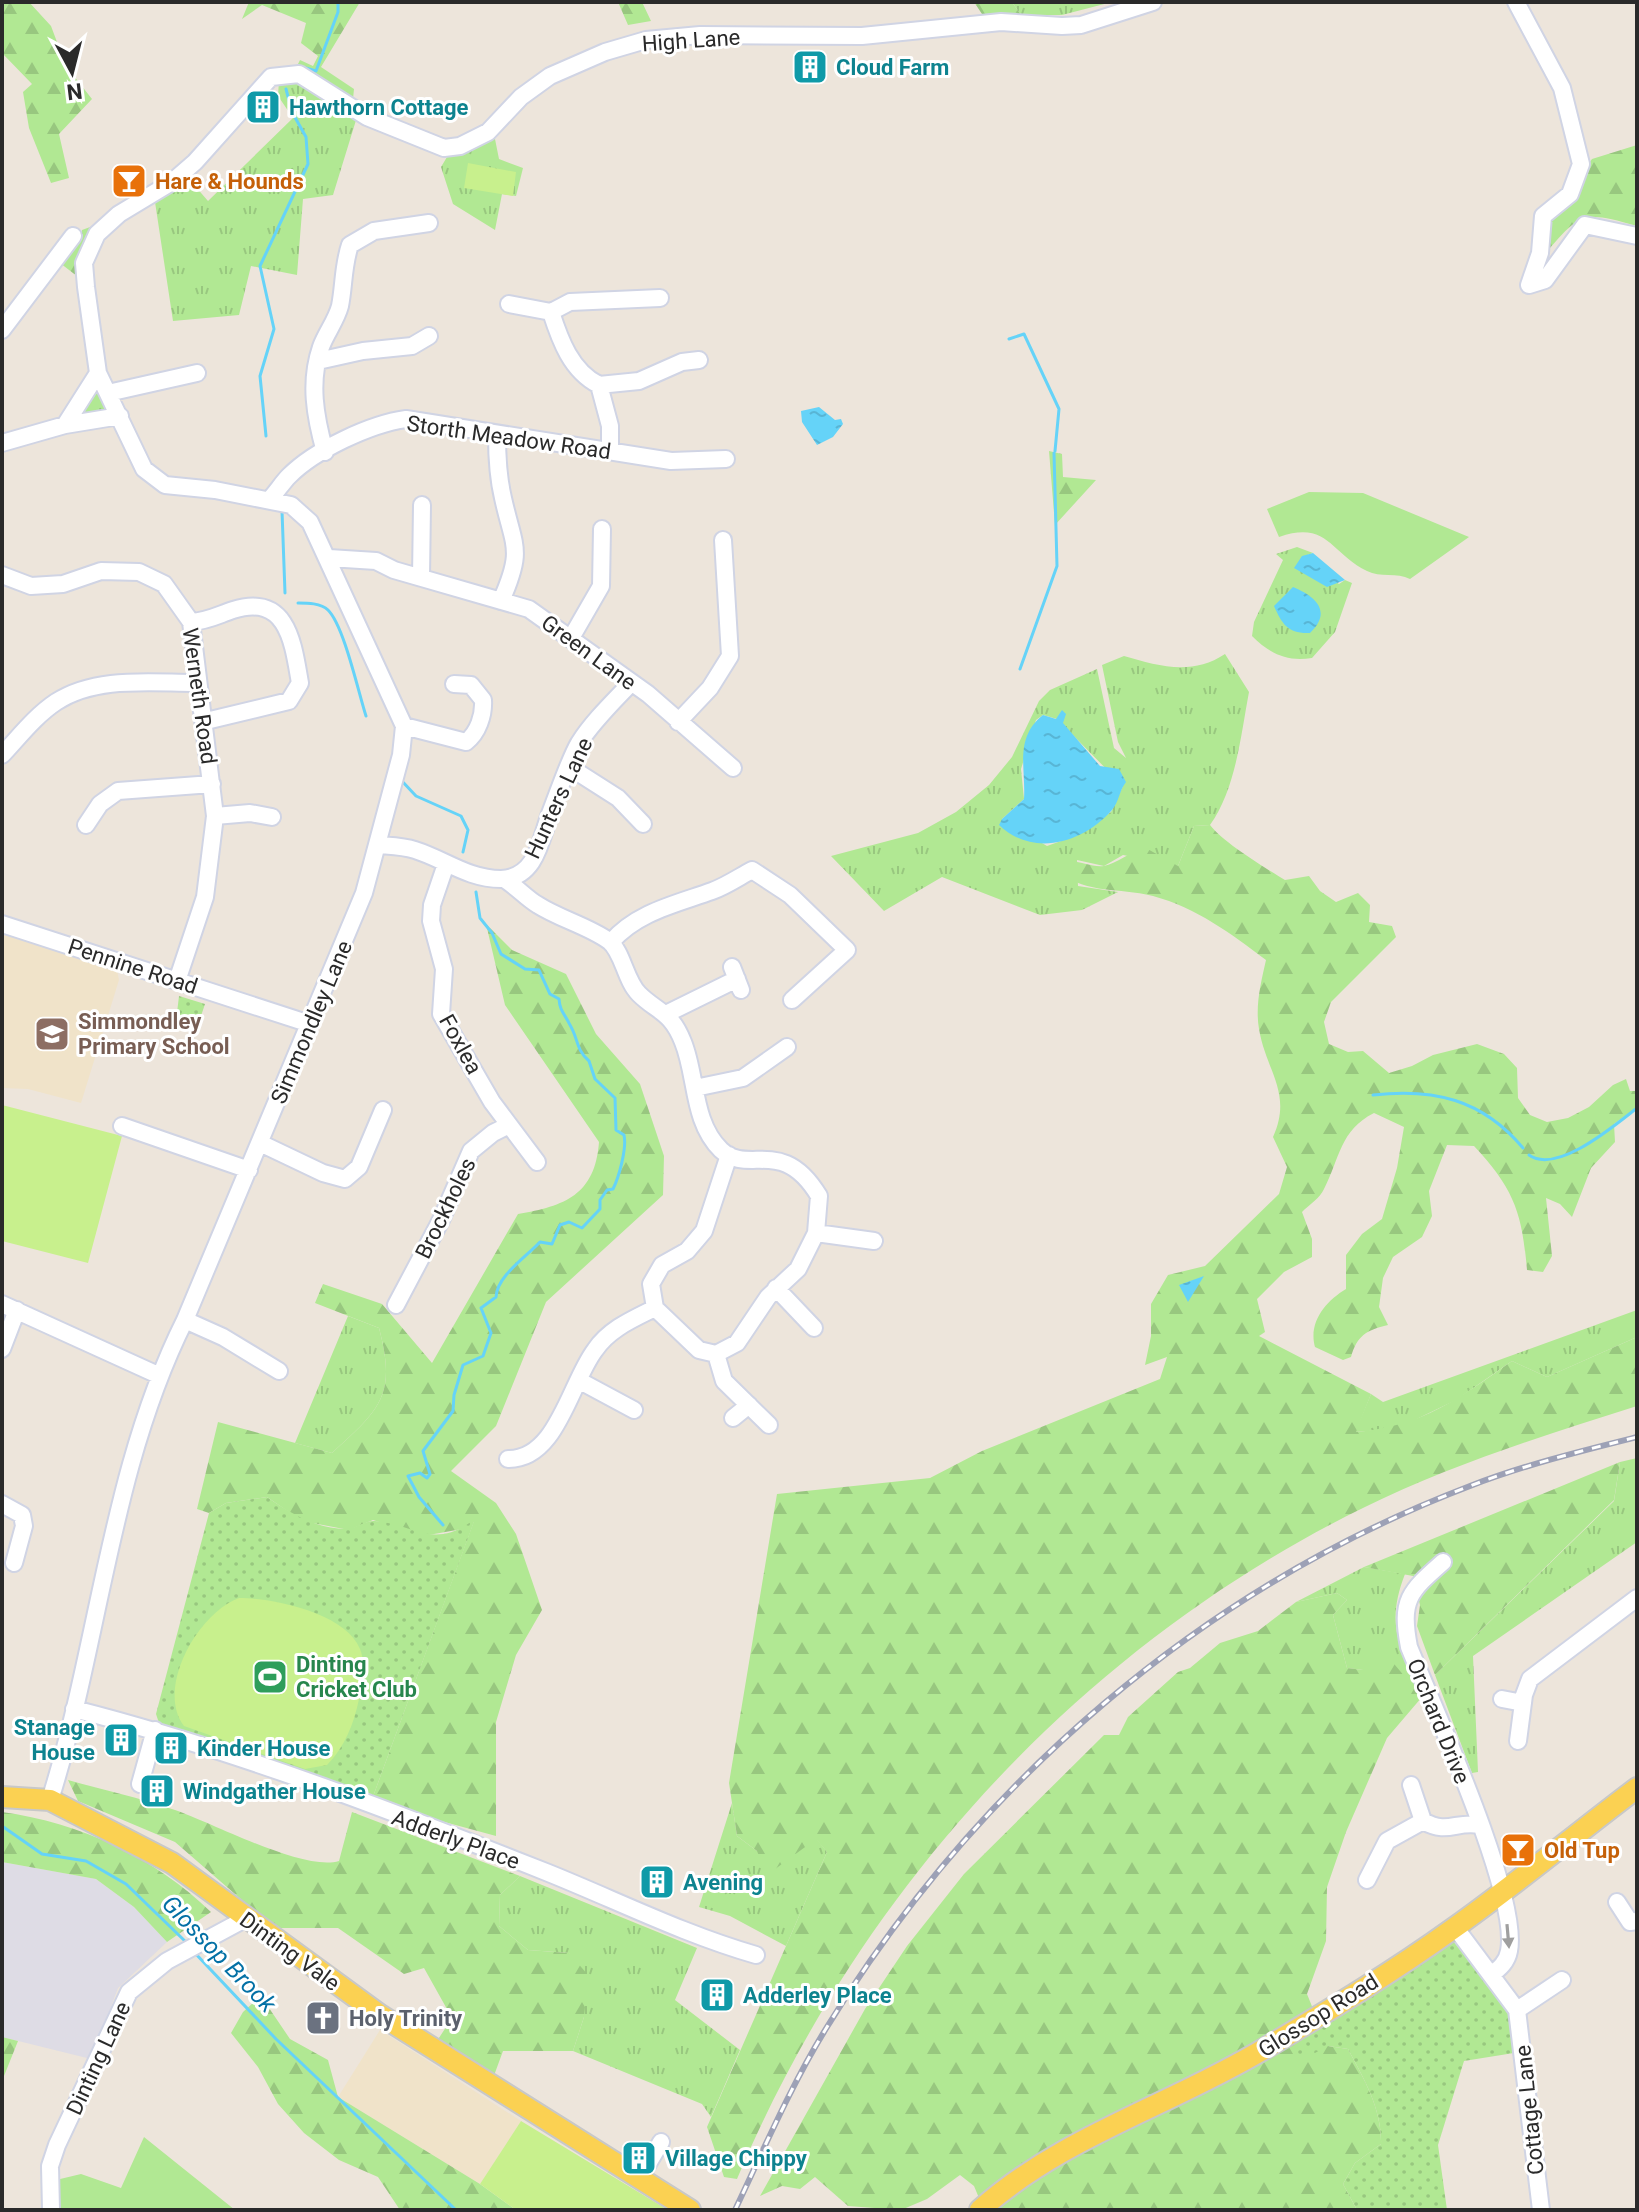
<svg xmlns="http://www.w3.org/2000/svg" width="1639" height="2212" viewBox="0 0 1639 2212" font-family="Roboto,sans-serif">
<defs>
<pattern id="grass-tufts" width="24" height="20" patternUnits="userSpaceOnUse" patternTransform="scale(2)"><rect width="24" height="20" fill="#b1e893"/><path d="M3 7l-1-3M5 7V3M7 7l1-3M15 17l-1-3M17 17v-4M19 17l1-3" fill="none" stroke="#98c77f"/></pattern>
<pattern id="forest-firs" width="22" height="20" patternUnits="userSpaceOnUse" patternTransform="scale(2)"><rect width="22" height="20" fill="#b1e893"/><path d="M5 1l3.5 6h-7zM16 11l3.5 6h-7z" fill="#98c77f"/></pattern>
<pattern id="park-dots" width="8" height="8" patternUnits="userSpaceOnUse" patternTransform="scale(2)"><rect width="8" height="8" fill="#b1e893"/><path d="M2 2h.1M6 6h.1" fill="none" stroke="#98c77f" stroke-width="1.8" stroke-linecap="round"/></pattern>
<pattern id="water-ripples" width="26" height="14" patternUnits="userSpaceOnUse" patternTransform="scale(2)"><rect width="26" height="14" fill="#65d3f8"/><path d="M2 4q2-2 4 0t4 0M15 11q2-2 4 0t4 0" fill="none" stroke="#58b5d5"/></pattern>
</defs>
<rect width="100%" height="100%" fill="#ede5db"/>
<!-- industrial -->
<path fill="#dedce5" d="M2,1862L96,1879L134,1907L167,1942L118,1988L91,2059L2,2037Z"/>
<!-- education -->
<path fill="#f0e3c9" d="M2,934L117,970L119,980L81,1103L28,1089L2,1088Z
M380,2030L521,2121L480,2184L338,2097Z"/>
<!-- grass -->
<path fill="url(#grass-tufts)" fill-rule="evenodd" d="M1012,2H1112L1062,15H1021Z
M290,78L357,117L333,195L303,199L297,275L251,266L239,315L173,321L155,202L189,179L208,201L293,118L278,96L279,80Z
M494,134L499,159L523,168L516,196L502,194L495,230L453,204L441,167L447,157C464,157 480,144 494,134Z
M96,386L108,408L105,413L80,416Z
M1297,547L1313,553L1302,557L1339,584L1345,580L1352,583L1335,632L1312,658C1287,662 1270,654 1252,636L1254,622L1283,560L1276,554Z
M1225,654L1249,692C1241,734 1236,789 1210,825L1194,826L1178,866L1123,855L1104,866L1077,860L1078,886L1118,892L1082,910L1040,915L942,877L884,911L831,856L918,833L956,812L989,785L1012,757L1039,701L1050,690L1097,669L1114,748L1126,758L1118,742L1102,665L1124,656C1158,666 1192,676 1225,654ZM1043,715L1057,719L1123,786L1111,812L1075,836L1047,846L1002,819L1024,799L1021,769L1036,720Z
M1637,1310V1337L1547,1377L1512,1361L1456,1400L1396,1429L1355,1432L1371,1394L1383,1402Z
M348,1316L379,1328C397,1396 380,1409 332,1453L295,1443Z
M1637,1458V1542L1473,1656L1478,1772L1472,1773L1435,1675L1614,1501L1620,1462Z
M1364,1567L1405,1574C1385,1625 1400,1650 1422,1697L1363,1670L1347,1668L1333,1615L1347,1600L1337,1593L1296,1602Z
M732,1803L737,1836L757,1851L816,1838L827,1852L786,1946L730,1916L699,1907Z
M520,1876L697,1948L675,2000L740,2050L711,2117L702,2104L573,2051L584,2017L569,1953L528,1950L499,1926L500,1895Z"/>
<!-- forest -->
<path fill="url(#forest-firs)" d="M2,2H29L51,26L66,66L92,99L59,134L69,178L51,183L29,128L23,92L32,84L2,53Z
M249,2H360L321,67L354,89L353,99L297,66L300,60L313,66L318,56L301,43L306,23L262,5L242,19Z
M618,2H642L651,21L628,25Z
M974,2H1012L1021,15L984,17Z
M1637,145V226C1580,210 1581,213 1543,256L1551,217L1592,159Z
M101,223L82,280L60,263L82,237V230Z
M1049,451L1062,454L1063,477L1096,480L1055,525Z
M1210,825C1224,843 1264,867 1285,880L1309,876L1320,891L1336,902L1358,893L1370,905L1369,922L1392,926L1396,937L1331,1002L1324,1022L1329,1044L1348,1052L1363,1051L1389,1073L1412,1066L1433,1055L1477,1044L1504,1054L1517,1068L1518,1098L1530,1115L1547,1122L1568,1118L1589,1107L1613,1085L1626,1079L1630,1091H1637V1107L1614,1124L1615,1142L1591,1168L1572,1217L1560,1204L1546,1198L1552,1256L1543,1272L1527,1270C1522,1212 1514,1189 1474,1146L1447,1145L1429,1191L1432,1216L1422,1237L1393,1257L1383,1278L1379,1307L1388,1325C1366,1330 1357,1336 1351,1357L1343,1360L1315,1347C1308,1322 1326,1301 1346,1289V1255L1362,1234L1382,1219L1397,1168L1404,1127L1374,1113C1340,1130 1340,1158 1324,1189C1320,1198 1309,1205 1302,1212L1312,1239V1257L1284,1272L1257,1299L1265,1332L1259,1336L1371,1394L1356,1432C1423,1426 1458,1399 1512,1361L1547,1377L1637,1337V1406C1545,1435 1451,1465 1365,1507C1082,1645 858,1891 737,2179L724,2177L707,2127L827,1852L816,1839L767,1875L757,1851L737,1836L729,1783L777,1494L930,1478L982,1451L1160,1379L1167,1357L1145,1365L1151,1336V1304L1168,1275L1205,1266L1279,1194L1287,1167L1273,1137C1293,1093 1266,1071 1259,1029C1255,1006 1261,982 1266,960C1230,933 1197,908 1153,896C1116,887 1092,895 1057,872C1072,852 1084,868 1104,866C1115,864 1133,851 1144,847L1178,866L1194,826Z
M486,924L512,950L566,974L596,1034L640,1084L664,1156L663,1195L546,1302L496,1426L451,1471L496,1503L516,1534L542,1610L516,1655L496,1722V1836L371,1802L474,1521L462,1529L423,1536L373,1520L349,1530L302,1521L267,1497L226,1503L209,1513L197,1509L218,1422L332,1453C380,1409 397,1396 379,1328L315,1303L323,1284L382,1304L432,1363L518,1214C565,1206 595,1195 599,1142L505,1005Z
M1620,1462L1614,1500L1435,1675L1417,1626L1420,1605L1413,1576L1364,1567Z
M1337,1593L1347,1600L1333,1615L1347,1668L1363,1670L1384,1652L1422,1697L1387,1738L1346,1832L1327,1887L1326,1941L1307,1994L1328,2046L1348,2049C1364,2079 1382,2109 1381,2144L1355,2163L1343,2184L1357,2210H984L974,2186L960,2175L927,2199L901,2210L848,2206L815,2177L800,2189L782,2186L760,2196L865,2009L907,1946L964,1874L1104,1735H1119L1128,1717L1178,1672L1190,1668L1220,1643L1258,1631L1296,1602Z
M68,1780C104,1790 140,1798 175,1810C213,1823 304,1872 339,1861L352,1812L520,1876L500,1895L499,1926L528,1950L569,1953L588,1975L584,2017L573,2051H503L492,2081L435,2044L452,2018L424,1968L404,1974L338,1928H274L175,1842L78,1801Z
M2,1812C81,1823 154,1857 211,1912L167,1942L134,1907L96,1879L2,1862Z
M255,2001L269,2008L290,2039L328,2060L338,2097L480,2184L516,2210H400L378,2177L339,2160L304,2133L278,2104L258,2067L231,2033L243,2012Z
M2,2037L18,2041L2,2081Z"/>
<!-- park -->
<path fill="url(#park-dots)" d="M179,996L205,1004L197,1028L176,1021Z
M267,1497C292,1514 314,1528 346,1529C356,1529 365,1520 375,1521C414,1524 433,1551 475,1519L371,1802L159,1723L156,1714L209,1513L226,1503Z
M1455,1931L1515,2013L1520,2052L1464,2061L1438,2145L1447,2210H1357L1343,2184L1355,2163L1381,2144C1382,2109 1364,2079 1348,2049L1328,2046L1300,2061L1285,2042Z"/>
<!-- garden -->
<path fill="#b1e893" d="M1309,492L1363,493L1469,537L1410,579C1397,572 1380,578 1367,571C1330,553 1328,520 1279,537L1267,509Z
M144,2137L235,2210H57L56,2180L81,2174L121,2188Z"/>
<!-- pitch -->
<path fill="#c8f08d" d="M468,163L516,172L513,196L464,188Z
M2,1105L122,1136L88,1263L2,1241Z
M239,1598C273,1598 346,1613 360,1649C366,1663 362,1684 359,1699C354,1723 345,1747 327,1765L305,1769L184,1726C155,1688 199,1612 239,1598Z
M521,2121L668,2210H516L480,2184Z"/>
<!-- water -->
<path fill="url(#water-ripples)" d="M819,407L835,420L841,419L843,424L833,437L817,445L802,422L801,411Z
M1313,553L1345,580L1327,587L1294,568L1302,556Z
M1293,587C1317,597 1332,612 1310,633C1288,634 1282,624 1274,606Z
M1062,710L1066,714L1063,723L1100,766L1119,769L1126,782C1119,791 1119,802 1112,810C1083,843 1033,858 999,825L1002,819L1024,799C1026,768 1014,738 1043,715L1056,719Z
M1204,1276L1188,1302L1179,1285Z"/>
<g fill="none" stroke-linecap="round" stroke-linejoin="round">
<!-- stream -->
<path stroke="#65d3f8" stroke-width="3" d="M302,67L316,71L338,12V2
M1009,339L1024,334L1059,409L1055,451
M266,436L260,376L274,329L260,266L308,164L306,137L292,112L286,89
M282,511L285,593
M298,603C307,603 321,603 328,610C344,626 358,691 366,716
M1020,669L1057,566L1054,453
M401,780L416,796L461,816L468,830L463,852
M1373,1095C1433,1088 1482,1099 1523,1148
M1529,1155C1557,1175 1615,1125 1637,1108
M443,1525L419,1497L408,1476L420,1473L427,1478L430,1474L423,1451L453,1411L454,1395L463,1365L483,1356L491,1333L481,1308L496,1297C497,1276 526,1257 540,1242L552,1244L560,1225L569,1222L582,1228L600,1209V1200L607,1190L613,1189C619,1177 627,1148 624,1135L616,1130L615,1098L595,1079L589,1061C576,1050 578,1038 570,1025C565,1014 560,1012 559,999L550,994L539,970L525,969L501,954L492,933L480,918L476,892
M2,1826L42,1854L86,1861L126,1884L187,1943
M194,1952L276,2039L456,2210"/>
<defs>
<path id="minor" d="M1516,2L1562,88L1581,164L1570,194L1543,216L1540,253L1529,285L1545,280L1585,225L1637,236
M509,304L551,312C560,340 571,371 599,385L610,426V451
M551,312L570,302L660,298
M2,330L73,236
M318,361L363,351L412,346L429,336
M599,385L639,381L682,362L699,360
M108,393L197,373
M65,425L98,373
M497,435C497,456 498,477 503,498C514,548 524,549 501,601
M2,443L65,425L120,416
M325,452C315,416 309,382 321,347C326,333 336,321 340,306C344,286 343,265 350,245L374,231L429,223
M269,500C276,493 282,483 289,476C315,450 370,424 406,419L671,461L726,459
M329,558L376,561L394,570L529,609L648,694L733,768
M2,575L31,586L63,584L101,571L139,572L164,584L191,622L215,816L205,897L177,981
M421,578L422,505
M191,622C208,621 218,615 233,610C288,593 293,643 300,683L289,701L206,721
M571,638L601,586L602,529
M678,722L710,688L730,656L723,540
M404,726L466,742C478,733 484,715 483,700L471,685L454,684
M2,755C19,737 35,716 56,702C96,676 150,683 196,683
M571,768L618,798L643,824
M215,816L250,813L272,817
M86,825L100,804L118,791L212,784
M378,845C390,846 403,846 415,850C444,859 468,879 501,879C538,878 541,836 551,811C558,793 570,758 579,743C593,721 613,702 631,683
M446,864L432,905L431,921L444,969L441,1014L492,1102L537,1162
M504,879C517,887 526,898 538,905C560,919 588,926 609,941C623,952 625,980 639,994C657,1012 671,1011 683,1042C697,1076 692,1122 721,1150C749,1176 782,1135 819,1196L816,1233L798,1269L768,1297L737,1343L716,1354L699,1350L655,1308L651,1284L662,1265L687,1251L704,1231L729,1155
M2,924L310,1024
M611,942C637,912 676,904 712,891C726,886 739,877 752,870L790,895L847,950L792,1000
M732,967L741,990
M666,1014L737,979
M695,1088L743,1078L787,1047
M122,1126L249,1170
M260,1143L323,1173L345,1179L359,1167L383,1110
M816,1233L874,1241
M776,1288L814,1328
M2,1304L158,1375
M396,1305L441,1220L471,1151L493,1133L509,1125
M185,1320L223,1337L279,1371
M2,1349L17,1310
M716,1354L724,1381L769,1425
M580,1381L634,1410
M733,1418L749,1405
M508,1459C557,1460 570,1383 595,1350C609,1329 633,1319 655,1308
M2,1504L22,1515L24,1526L14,1563
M1443,1562C1409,1592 1400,1600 1409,1647C1433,1706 1520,1896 1509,1951C1507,1962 1500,1968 1491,1975
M1502,1699L1523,1703
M74,1709C235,1750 392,1811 546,1872C616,1900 683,1934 756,1955
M1518,1741L1524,1695L1530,1679L1637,1598
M140,1784L155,1730
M1411,1785L1423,1821
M50,1800C100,1641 110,1470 185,1320L364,893L401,755L404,726L310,522L291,505L215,490L165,485L144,469L98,373L86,287L84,263L97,234L119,214L172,182L195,162L271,77L299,74L367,117L444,148L460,146L488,132L521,97L550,76L605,52L646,40L700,35L862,36L1001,22L1062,26L1081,25L1153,2
M1367,1880L1387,1841L1423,1821C1448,1835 1455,1821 1479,1825
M1617,1902L1630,1922L1637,1921
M1455,1927L1517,2010L1541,2210
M1517,2010L1562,1980
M639,2179L661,2142
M51,2210L50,2166L57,2145L129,1992L167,1961L245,1919"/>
<path id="major" d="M2,1797L50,1800L172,1863L380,2015L690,2210
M980,2210C1061,2137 1171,2105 1264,2049C1328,2011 1393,1972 1454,1928C1516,1884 1576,1834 1637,1788"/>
</defs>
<!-- minor casing -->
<use href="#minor" stroke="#d0d4e4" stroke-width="20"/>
<!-- major casing -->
<use href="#major" stroke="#c8c8c8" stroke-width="24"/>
<!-- minor -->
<use href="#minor" stroke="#fff" stroke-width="16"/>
<!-- major -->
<use href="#major" stroke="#fbd152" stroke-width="20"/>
<defs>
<path id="rail" d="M735,2210C764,2149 791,2085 827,2027C976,1784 1202,1588 1470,1486C1524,1465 1581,1451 1637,1437"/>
</defs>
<!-- rail casing -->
<use href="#rail" stroke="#9da1b6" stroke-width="6"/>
<!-- rail -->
<use href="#rail" stroke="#fff" stroke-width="3" stroke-dasharray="9" stroke-linecap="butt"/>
</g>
<!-- one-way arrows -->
<defs><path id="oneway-solid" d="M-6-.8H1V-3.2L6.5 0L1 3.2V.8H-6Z" transform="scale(2)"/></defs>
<use fill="#9f9f9f" href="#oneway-solid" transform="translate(1508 1936) rotate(85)"/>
<!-- icons -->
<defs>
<symbol id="building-square" viewBox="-11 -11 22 22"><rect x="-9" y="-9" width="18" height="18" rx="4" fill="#0f9aa8" stroke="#fff"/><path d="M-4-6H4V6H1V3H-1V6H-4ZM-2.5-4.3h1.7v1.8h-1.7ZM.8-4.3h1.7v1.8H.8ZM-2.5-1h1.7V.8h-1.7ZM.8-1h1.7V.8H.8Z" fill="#fff"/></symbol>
<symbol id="bar-square" viewBox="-11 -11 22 22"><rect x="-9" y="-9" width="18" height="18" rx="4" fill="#e8710a" stroke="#fff"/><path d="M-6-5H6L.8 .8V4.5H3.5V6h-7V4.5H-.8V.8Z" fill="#fff"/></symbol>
<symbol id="school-square" viewBox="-11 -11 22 22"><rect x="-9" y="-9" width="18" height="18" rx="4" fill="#8d6e63" stroke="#fff"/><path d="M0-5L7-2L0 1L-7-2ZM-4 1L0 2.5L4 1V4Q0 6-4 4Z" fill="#fff"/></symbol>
<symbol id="stadium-square" viewBox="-11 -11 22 22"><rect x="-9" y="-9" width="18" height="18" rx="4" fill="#2e9e5b" stroke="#fff"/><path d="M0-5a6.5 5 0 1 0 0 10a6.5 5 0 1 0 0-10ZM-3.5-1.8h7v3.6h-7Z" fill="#fff"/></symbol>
<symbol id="church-square" viewBox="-11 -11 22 22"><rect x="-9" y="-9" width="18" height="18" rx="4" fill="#6b7280" stroke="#fff"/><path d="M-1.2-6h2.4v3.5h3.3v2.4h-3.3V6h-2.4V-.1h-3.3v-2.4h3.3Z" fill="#fff"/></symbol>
</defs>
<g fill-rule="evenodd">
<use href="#building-square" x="790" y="47" width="40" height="40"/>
<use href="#building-square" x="243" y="87" width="40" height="40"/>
<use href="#bar-square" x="109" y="161" width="40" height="40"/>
<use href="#school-square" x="32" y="1014" width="40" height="40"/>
<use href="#stadium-square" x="250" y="1657" width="40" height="40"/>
<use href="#building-square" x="101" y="1720" width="40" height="40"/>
<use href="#building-square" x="151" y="1728" width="40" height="40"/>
<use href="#building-square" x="137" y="1771" width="40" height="40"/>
<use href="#bar-square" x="1498" y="1830" width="40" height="40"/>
<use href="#building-square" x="637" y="1862" width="40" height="40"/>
<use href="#building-square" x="697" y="1975" width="40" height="40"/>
<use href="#church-square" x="303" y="1998" width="40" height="40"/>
<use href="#building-square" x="619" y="2138" width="40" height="40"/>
</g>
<g text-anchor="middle" stroke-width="6" stroke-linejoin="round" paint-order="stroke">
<!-- street labels -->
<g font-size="22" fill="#2a2a2a" stroke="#fff">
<text transform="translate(691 40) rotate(-4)" y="8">High Lane</text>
<text transform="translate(509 437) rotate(8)" y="8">Storth Meadow Road</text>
<text transform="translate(589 652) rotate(36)" y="8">Green Lane</text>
<text transform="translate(200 696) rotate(82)" y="8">Werneth Road</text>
<text transform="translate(558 798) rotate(-65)" y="8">Hunters Lane</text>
<text transform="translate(133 966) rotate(18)" y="8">Pennine Road</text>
<text transform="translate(311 1022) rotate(-67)" y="8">Simmondley Lane</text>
<text transform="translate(461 1044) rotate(61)" y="8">Foxlea</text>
<text transform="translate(445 1208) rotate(-64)" y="8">Brockholes</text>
<text transform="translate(1439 1721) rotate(68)" y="8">Orchard Drive</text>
<text transform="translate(456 1839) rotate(20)" y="8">Adderly Place</text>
<text transform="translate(290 1951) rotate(36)" y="8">Dinting Vale</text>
<text transform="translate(1318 2015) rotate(-32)" y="8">Glossop Road</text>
<text transform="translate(98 2058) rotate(-65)" y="8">Dinting Lane</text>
<text transform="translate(1529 2110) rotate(-96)" y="8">Cottage Lane</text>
</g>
<!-- culture labels -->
<g font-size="22" font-weight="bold" fill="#0d838f" stroke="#fff" text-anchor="start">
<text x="836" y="75">Cloud Farm</text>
<text x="289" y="115">Hawthorn Cottage</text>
<text x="95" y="1735" text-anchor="end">Stanage<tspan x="95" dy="25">House</tspan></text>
<text x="197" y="1756">Kinder House</text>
<text x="183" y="1799">Windgather House</text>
<text x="683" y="1890">Avening</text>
<text x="743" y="2003">Adderley Place</text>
<text x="665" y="2166">Village Chippy</text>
</g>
<!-- food labels -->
<g font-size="22" font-weight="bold" fill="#c56008" stroke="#fff" text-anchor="start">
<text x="155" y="189">Hare &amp; Hounds</text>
<text x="1544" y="1858">Old Tup</text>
</g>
<!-- education labels -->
<g font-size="22" font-weight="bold" fill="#785e54" stroke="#fff" text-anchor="start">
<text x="78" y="1029">Simmondley<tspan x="78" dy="25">Primary School</tspan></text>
</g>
<!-- leisure labels -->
<g font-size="22" font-weight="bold" fill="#27864d" stroke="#fff" text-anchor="start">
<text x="296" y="1672">Dinting<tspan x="296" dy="25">Cricket Club</tspan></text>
</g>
<!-- worship labels -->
<g font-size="22" font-weight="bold" fill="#5b616d" stroke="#fff" text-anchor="start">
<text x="349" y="2026">Holy Trinity</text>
</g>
<!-- water labels -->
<g font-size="24" font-style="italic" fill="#0370a5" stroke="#fff">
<text transform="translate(219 1954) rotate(46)" y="8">Glossop Brook</text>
</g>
</g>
<!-- border -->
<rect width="1639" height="2212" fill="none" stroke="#2a2a2a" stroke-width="8"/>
<!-- north arrow -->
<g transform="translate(72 72) rotate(173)" stroke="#ffffff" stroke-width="6" paint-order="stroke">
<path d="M0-6L14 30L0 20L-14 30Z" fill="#2a2a2a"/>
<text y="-12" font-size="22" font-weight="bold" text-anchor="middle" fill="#2a2a2a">N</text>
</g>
</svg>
